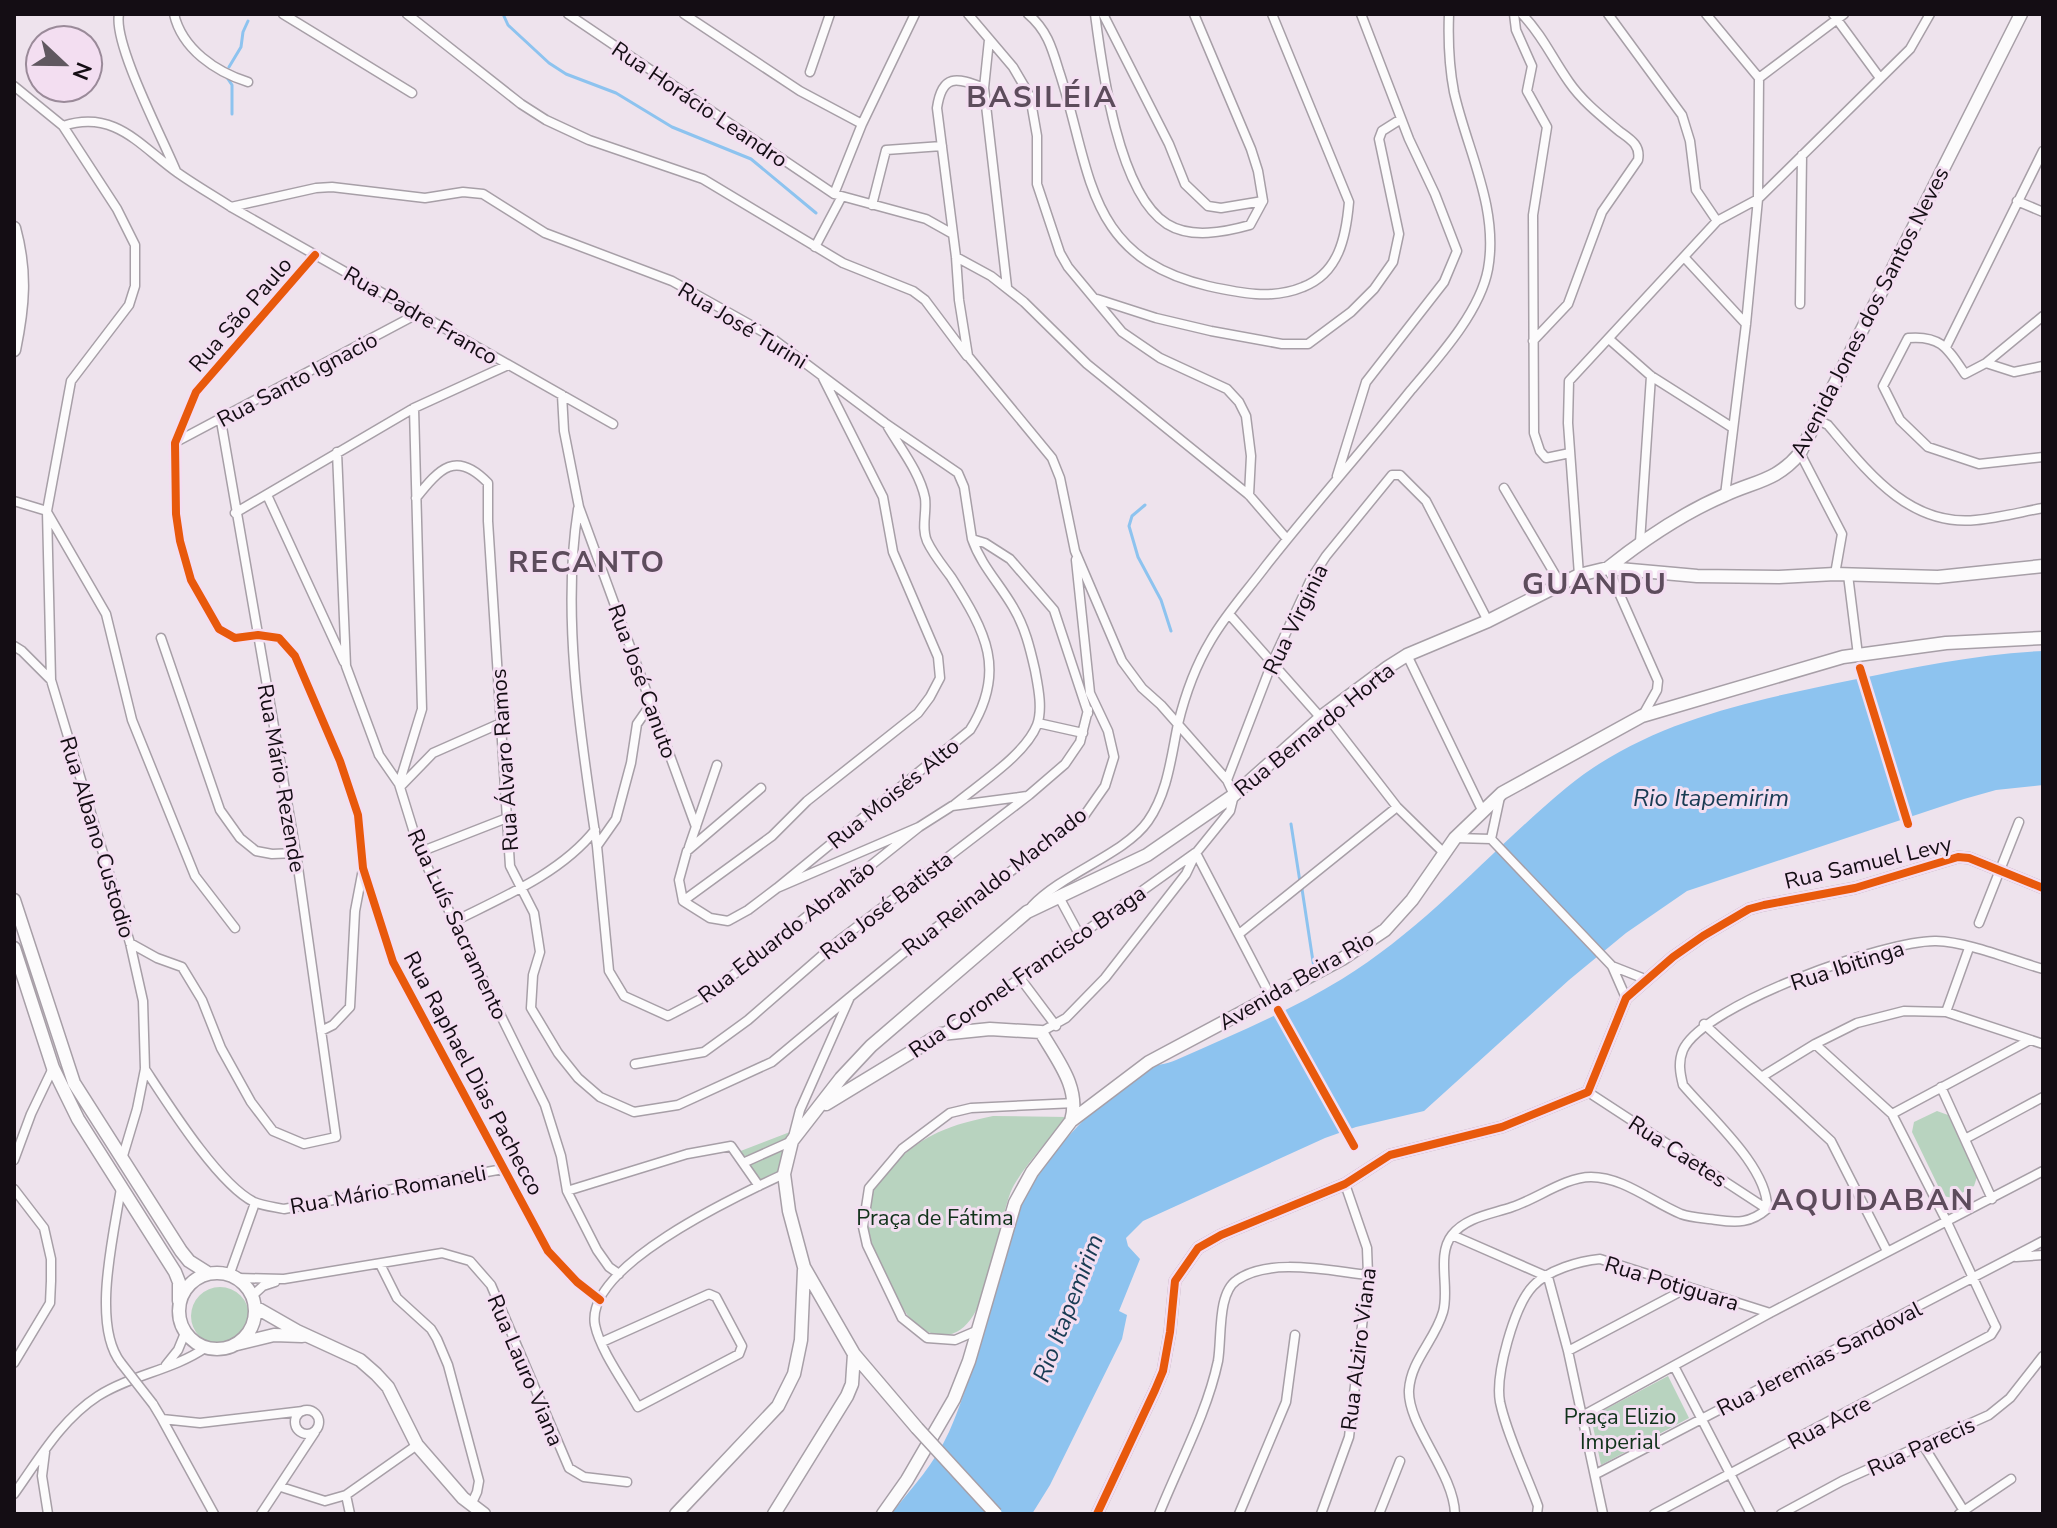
<svg xmlns="http://www.w3.org/2000/svg" width="2057" height="1528" viewBox="0 0 2057 1528" font-family="'Nunito Sans',sans-serif">
<rect width="100%" height="100%" fill="#eee3ed"/>
<!-- green -->
<path fill="#b8d3bf" d="M1937,1111L1948,1115L1977,1177L1974,1186L1953,1198L1943,1196L1912,1132L1914,1122Z
M993,1116L1067,1117C1050,1139 1028,1161 1014,1185C995,1218 993,1339 941,1335C921,1333 909,1320 900,1303C888,1278 870,1251 868,1223C867,1211 870,1198 871,1186C915,1142 930,1129 993,1116Z
M790,1132L779,1173L760,1181L738,1152Z
M191 1316a29 29 0 1 1 58 0a29 29 0 1 1-58 0Z
M1668,1376L1689,1418L1601,1465L1591,1417Z"/>
<!-- water -->
<path fill="#8dc3ef" d="M2043,651V785L1996,790L1964,799L1687,891L1626,933L1569,980L1424,1111L1356,1127L1325,1138L1143,1221L1126,1238L1128,1246L1140,1259L1119,1311L1127,1315L1122,1339L1050,1485L1032,1514H891C912,1488 935,1463 949,1432C975,1374 988,1302 1009,1240C1017,1219 1023,1195 1036,1176C1057,1146 1113,1085 1146,1069C1155,1064 1166,1065 1176,1060C1232,1035 1290,1011 1342,979C1427,927 1490,851 1566,788C1647,721 1751,701 1852,680C1916,667 1978,654 2043,651Z"/>
<g fill="none" stroke-linecap="round" stroke-linejoin="round">
<!-- stream -->
<path stroke="#8dc3ef" stroke-width="3" d="M503,14L508,25L549,63L566,74L616,93L672,127L751,159L816,213
M229,67L241,47L243,32L248,21
M226,76L232,85V114
M1145,505L1132,516L1129,526L1138,557L1161,600L1171,631
M1291,824L1300,882
M1302,889L1314,968"/>
<defs>
<path id="minor" d="M119,14C113,44 163,139 176,171
M174,14C182,49 216,72 248,82
M283,14L412,93
M407,14L521,104L546,120L589,140L703,179L843,263L913,291L925,300L967,356
M568,14L834,194L926,219L951,233
M684,14L800,91L862,124
M968,14L1013,67L1030,96L1037,136V184L1060,253L1068,267L1122,332L1160,358L1227,389L1239,402L1246,416L1251,456L1249,495
M1028,14C1047,30 1052,48 1059,71C1092,170 1084,257 1208,286C1240,293 1272,300 1303,287C1339,273 1346,237 1349,202L1272,14
M1095,14C1102,68 1118,193 1167,224C1191,239 1225,232 1250,225L1263,201
M1103,14L1169,144L1185,184L1208,206L1221,208L1263,201
M1194,14L1251,149L1258,171L1263,201
M1514,14L1516,30L1532,66L1527,91L1547,127L1533,215L1534,433L1540,451L1546,458L1570,453
M1522,14C1543,36 1552,58 1569,82C1582,101 1601,116 1619,131C1630,139 1641,145 1638,160L1602,212L1568,304L1533,341
M1608,14L1682,115L1690,141L1696,190L1717,221
M1706,14L1759,78
M1833,14L1880,78
M989,40L984,88L1007,287
M810,72L830,14
M1759,78L1844,14
M14,86L63,126L117,209L135,245V286L129,305L71,381L47,511L51,680L130,943L143,1001L145,1069L137,1109L122,1159
M984,88C956,77 942,74 937,108L956,257L959,300L968,356L1052,458L1060,478L1075,551L1122,661L1142,688L1161,705L1227,780L1234,795L1230,811L1196,853L1186,874L1105,978L1066,1018L1041,1032
M63,126C115,109 140,146 178,173C195,185 214,196 231,207L613,424
M834,194L862,124L915,14
M2017,201L2043,212
M872,205L886,150L942,146
M231,207L316,188L332,187L425,198L463,192L483,194L545,233L672,281L765,333L885,423L958,473L964,487L972,539L985,543L1010,559L1054,610L1088,713
M815,247L841,198
M315,255L196,392L175,443L176,514L180,541L191,580L219,629L235,638L258,635L279,638L295,656L340,761L358,815L363,868L393,962L548,1251L577,1282L600,1300
M956,257L991,276L1024,302L1087,364L1249,495L1287,539
M1684,257L1746,324
M1097,299L1156,318L1211,331L1282,344H1308L1351,312L1374,289L1393,262L1399,234L1379,139L1382,131L1401,119
M1800,304L1802,155
M1609,339L1651,376L1733,428
M1946,347L2043,151
M1986,363L2043,316
M2043,366L2014,372L1986,363L1965,374C1948,349 1941,335 1908,338L1883,386L1900,420L1928,447L1979,464L2043,457
M562,395L564,431L579,507L696,827
M414,408L422,709L399,784L420,852L545,1105L561,1156L567,1191L597,1250L609,1267L619,1274
M1816,419L1828,425C1867,471 1909,527 1976,520C1998,518 2021,512 2043,508
M176,442L419,313
M337,452L346,666L379,755L399,784
M1800,453L1842,534L1835,574
M1337,476L1366,382L1444,282L1457,251L1435,194L1409,139L1361,14
M1504,488L1560,583
M267,495L344,662
M1725,495L1746,324L1758,199L1759,78
M416,498C440,468 456,450 488,483V521L510,866L534,913L540,952L533,975L531,1008L558,1053L578,1078L600,1097L634,1112L678,1105L772,1062L850,997
M14,501L47,511
M578,509C561,617 581,739 597,846
M47,512L106,614L132,720L195,876L235,928
M235,513L414,408L508,365
M1640,542L1651,376
M1608,568L1658,681L1657,690L1643,715
M1579,575L1568,423L1569,381L1717,221L1758,199L1910,49L1930,14
M1848,575L1858,655
M1229,614L1321,718
M161,638L220,810L240,838L256,851L272,854L296,853
M14,646L22,651L51,680
M1407,655L1482,810
M651,704L637,724L631,763L616,819L597,846L609,971L624,996L668,1016L708,995L919,827
M1325,714L1397,807L1444,853
M1038,723L1083,733
M1227,780L1272,663L1311,579L1326,556L1392,475H1400L1426,501L1488,621
M400,787L433,753L501,723
M761,788L687,851L679,880L683,901L710,918L728,921L748,910L777,888L919,827L952,806L1027,796
M954,805C979,784 1025,755 1037,725C1043,709 1038,686 1035,670C1030,648 1025,627 1013,607C999,583 981,565 972,539
M1456,838L1491,839L1500,797
M1491,839L1612,966L1626,998
M689,847L717,765
M420,852L507,818
M1196,853L1271,997
M777,888L970,730C1007,671 986,632 951,577C943,566 933,554 927,541C921,528 927,512 925,498C920,473 901,449 888,427
M1059,897L1080,936
M683,901L772,836L807,801L918,713L930,697L940,678L938,657L893,552L883,497L823,378
M1032,906C1063,873 1125,854 1148,821C1168,792 1171,757 1178,724C1185,695 1196,665 1211,640C1226,614 1247,591 1265,567C1312,507 1363,450 1411,390C1439,357 1480,312 1488,269C1499,208 1467,150 1454,92C1449,66 1448,40 1449,14
M455,921C503,897 561,873 595,830
M1979,923L2019,822
M1239,934L1397,807
M130,943L157,958L182,967L202,1000L221,1048L251,1102L273,1131L304,1144L336,1137L296,853L221,421
M1612,966L1645,979
M1020,978L1056,1026
M1946,1012L1969,948
M1704,1024L1831,1141L1887,1251
M321,1031L333,1025L350,1007L355,911L363,869
M946,1031L1195,853
M635,1064L704,1052L748,1020L841,939L1029,795L1065,764L1080,742L1088,710
M145,1069C168,1104 218,1184 254,1202C263,1206 275,1207 284,1209L503,1169
M1763,1076L1815,1044L1857,1023L1904,1011L1946,1012L2043,1044
M1941,1087L1992,1199
M1588,1092L1767,1209
M1892,1114L2030,1040
M1965,1139L2043,1097
M14,1160L31,1114L53,1068
M743,1163L792,1141L800,1110L850,997L917,942L1084,816L1105,786L1114,757L1108,731L1090,693L1076,560
M121,1188C114,1234 91,1325 121,1363
M14,1189L44,1228L51,1259V1281L50,1303L14,1363
M567,1191L687,1154L731,1146L759,1186
M1767,1209C1769,1168 1709,1116 1683,1085C1680,1073 1678,1062 1683,1050C1704,1004 1887,940 1936,941C1969,942 2011,960 2043,969
M1452,1235L1548,1277L1568,1351L1603,1514
M2016,1257L2043,1255
M380,1264L397,1298L431,1329L437,1339L448,1365L479,1481L477,1492L471,1505
M230,1273L255,1203
M237,1278L284,1279L442,1253L470,1261L491,1285L569,1468L584,1477L627,1482
M252,1296L263,1286L275,1282
M976,1331L955,1340L927,1338L902,1318L867,1245L863,1227L869,1188L902,1149L950,1113L971,1108L1075,1103
M602,1342L709,1294L716,1297L742,1346L739,1354L638,1407C625,1384 600,1350 595,1325C584,1266 741,1194 784,1174
M1568,1351L1689,1287
M166,1365L178,1350L185,1333
M1674,1366L1751,1514
M153,1404L162,1419L200,1423L303,1411
M295 1422a12 12 0 1 1 24 0a12 12 0 1 1-24 0Z
M1582,1416L1770,1313L2043,1171
M162,1419L214,1514
M1923,1445L1964,1511
M45,1452L42,1476L48,1514
M1596,1474L2043,1241
M281,1487L325,1501L346,1495L417,1445
M14,1494C39,1459 61,1420 98,1396C131,1375 173,1370 205,1348
M346,1495L350,1514
M261,1514L315,1432
M1159,1514C1179,1464 1207,1413 1218,1361C1222,1338 1217,1293 1237,1280C1270,1257 1330,1271 1368,1275
M1239,1514L1286,1402L1295,1335
M1321,1514L1349,1437L1368,1275L1367,1248L1345,1184
M1379,1514L1400,1461
M1455,1514C1454,1473 1407,1425 1409,1390C1411,1360 1435,1340 1443,1312C1450,1289 1436,1255 1452,1235C1466,1217 1492,1214 1512,1207C1537,1199 1565,1177 1591,1177C1623,1177 1652,1202 1681,1214C1692,1218 1705,1218 1717,1220C1737,1223 1751,1223 1767,1209
M1537,1514L1538,1506C1526,1473 1507,1435 1500,1402C1495,1375 1514,1306 1533,1286C1548,1270 1579,1261 1600,1259L1770,1313
M1654,1514L1991,1335L1996,1327L1994,1323L1946,1220L1892,1114L1815,1044
M1781,1514L1842,1481L1989,1415L2010,1398L2043,1356
M1959,1514L2011,1479"/>
<path id="tertiary" d="M1097,1514L1155,1390L1163,1371L1170,1332L1175,1281L1198,1248L1221,1235L1345,1184L1390,1155L1502,1127L1588,1092L1626,998L1673,957L1703,936L1749,909L1764,905L1855,888L1958,857L1969,858L2043,888"/>
<path id="secondary" d="M14,228C26,272 23,306 14,350
M1608,568C1643,540 1683,513 1725,495C1755,481 1777,481 1800,453L2021,14
M14,900L74,1083L181,1251L189,1261L208,1273
M14,948L53,1068L78,1119L175,1272L179,1282V1301
M826,1104L941,1034L990,1029L1041,1032C1057,1060 1081,1088 1071,1121
M179 1311a38 38 0 1 1 76 0a38 38 0 1 1-76 0Z
M255,1307L297,1331L360,1360L376,1374L388,1387L417,1445L463,1498L484,1514
M237,1344L274,1335L302,1336
M917,1428L854,1354L804,1267L789,1211L784,1174L792,1141L841,1078L871,1046L1027,912L1147,855L1234,795L1325,714L1388,667L1407,655L1488,621L1579,575L1608,568L1697,576L1779,577L1835,574L1938,577L2043,566
M676,1514L778,1406L794,1374L801,1340L804,1270
M774,1514L847,1396L852,1384L854,1354
M883,1514L907,1480L954,1399L969,1361L1015,1203L1032,1172L1071,1121L1149,1062L1342,959L1385,930L1412,900L1455,838L1502,793L1642,716L1843,657L1946,643L2043,638"/>
</defs>
<!-- minor casing -->
<use href="#minor" stroke="#a79fa7" stroke-width="11"/>
<!-- tertiary casing -->
<use href="#tertiary" stroke="#a79fa7" stroke-width="13"/>
<!-- secondary casing -->
<use href="#secondary" stroke="#a79fa7" stroke-width="15"/>
<!-- minor -->
<use href="#minor" stroke="#fcfbfc" stroke-width="8"/>
<!-- tertiary -->
<use href="#tertiary" stroke="#fcfbfc" stroke-width="10"/>
<!-- secondary -->
<use href="#secondary" stroke="#fcfbfc" stroke-width="12"/>
<defs>
<path id="minor-bridge" d="M121,1363L153,1404"/>
<path id="secondary-bridge" d="M917,1428L996,1514"/>
</defs>
<!-- minor-bridge casing -->
<use href="#minor-bridge" stroke="#a79fa7" stroke-width="11" stroke-linecap="butt"/>
<!-- secondary-bridge casing -->
<use href="#secondary-bridge" stroke="#a79fa7" stroke-width="15" stroke-linecap="butt"/>
<!-- minor-bridge -->
<use href="#minor-bridge" stroke="#fcfbfc" stroke-width="8"/>
<!-- secondary-bridge -->
<use href="#secondary-bridge" stroke="#fcfbfc" stroke-width="12"/>
<defs>
<path id="cycleway" d="M315,255L196,392L175,443L176,514L180,541L191,580L219,629L235,638L258,635L279,638L295,656L340,761L358,815L363,868L393,962L548,1251L577,1282L600,1300
M1860,668L1908,824
M1278,1010L1354,1146
M1097,1514L1155,1390L1163,1371L1170,1332L1175,1281L1198,1248L1221,1235L1345,1184L1390,1155L1502,1127L1588,1092L1626,998L1673,957L1703,936L1749,909L1764,905L1855,888L1958,857L1969,858L2043,888"/>
</defs>
<!-- cycleway casing -->
<use href="#cycleway" stroke="#f3def1" stroke-width="13"/>
<!-- cycleway -->
<use href="#cycleway" stroke="#e8590c" stroke-width="8"/>
</g>
<g text-anchor="middle" stroke-width="6" stroke-linejoin="round" paint-order="stroke">
<!-- street labels -->
<g font-size="22" fill="#140d14" stroke="#f3def1">
<text transform="translate(700 104) rotate(34)" y="8">Rua Horácio Leandro</text>
<text transform="translate(1869 312) rotate(-63)" y="8">Avenida Jones dos Santos Neves</text>
<text transform="translate(240 314) rotate(-49)" y="8">Rua São Paulo</text>
<text transform="translate(421 315) rotate(30)" y="8">Rua Padre Franco</text>
<text transform="translate(743 325) rotate(31)" y="8">Rua José Turini</text>
<text transform="translate(297 379) rotate(-28)" y="8">Rua Santo Ignacio</text>
<text transform="translate(1295 619) rotate(-64)" y="8">Rua Virginia</text>
<text transform="translate(643 681) rotate(70)" y="8">Rua José Canuto</text>
<text transform="translate(1314 729) rotate(-39)" y="8">Rua Bernardo Horta</text>
<text transform="translate(504 760) rotate(-94)" y="8">Rua Álvaro Ramos</text>
<text transform="translate(282 778) rotate(80)" y="8">Rua Mário Rezende</text>
<text transform="translate(893 793) rotate(-39)" y="8">Rua Moisés Alto</text>
<text transform="translate(98 837) rotate(73)" y="8">Rua Albano Custodio</text>
<text transform="translate(1868 862) rotate(-13)" y="8">Rua Samuel Levy</text>
<text transform="translate(994 881) rotate(-38)" y="8">Rua Reinaldo Machado</text>
<text transform="translate(886 905) rotate(-38)" y="8">Rua José Batista</text>
<text transform="translate(458 924) rotate(65)" y="8">Rua Luís Sacramento</text>
<text transform="translate(786 931) rotate(-38)" y="8">Rua Eduardo Abrahão</text>
<text transform="translate(1847 965) rotate(-18)" y="8">Rua Ibitinga</text>
<text transform="translate(1027 971) rotate(-35)" y="8">Rua Coronel Francisco Braga</text>
<text transform="translate(1296 980) rotate(-30)" y="8">Avenida Beira Rio</text>
<text transform="translate(474 1073) rotate(62)" y="8">Rua Raphael Dias Pachecco</text>
<text transform="translate(1678 1151) rotate(33)" y="8">Rua Caetes</text>
<text transform="translate(388 1189) rotate(-10)" y="8">Rua Mário Romaneli</text>
<text transform="translate(1672 1283) rotate(17)" y="8">Rua Potiguara</text>
<text transform="translate(1358 1349) rotate(-83)" y="8">Rua Alziro Viana</text>
<text transform="translate(1819 1358) rotate(-27)" y="8">Rua Jeremias Sandoval</text>
<text transform="translate(526 1370) rotate(67)" y="8">Rua Lauro Viana</text>
<text transform="translate(1829 1422) rotate(-28)" y="8">Rua Acre</text>
<text transform="translate(1921 1446) rotate(-24)" y="8">Rua Parecis</text>
</g>
<!-- park labels -->
<g font-size="22" fill="#10321a" stroke="#f3def1">
<text x="935" y="1225">Praça de Fátima</text>
<text x="1620" y="1424">Praça Elizio<tspan x="1620" dy="25">Imperial</tspan></text>
</g>
<!-- water labels -->
<g font-size="24" font-style="italic" fill="#183b53" stroke="#f3def1">
<text x="1711" y="806">Rio Itapemirim</text>
<text transform="translate(1068 1308) rotate(-69)" y="8">Rio Itapemirim</text>
</g>
<!-- district labels -->
<g font-size="30" font-weight="bold" letter-spacing="2" fill="#5d4c5c" stroke="#f3def1">
<text x="1042" y="107">BASILÉIA</text>
<text x="587" y="572">RECANTO</text>
<text x="1595" y="594">GUANDU</text>
<text x="1873" y="1210">AQUIDABAN</text>
</g>
</g>
<!-- border -->
<rect width="2057" height="1528" fill="none" stroke="#140d14" stroke-width="32"/>
<!-- north arrow -->
<g transform="translate(64 64) rotate(112)"><circle r="38" fill="#f3def1" stroke="#9a8a99" stroke-width="2"/>
<path d="M0-6L14 30L0 20L-14 30Z" fill="#605860"/>
<text y="-12" font-size="22" font-weight="bold" text-anchor="middle" fill="#140d14">N</text>
</g>
</svg>
